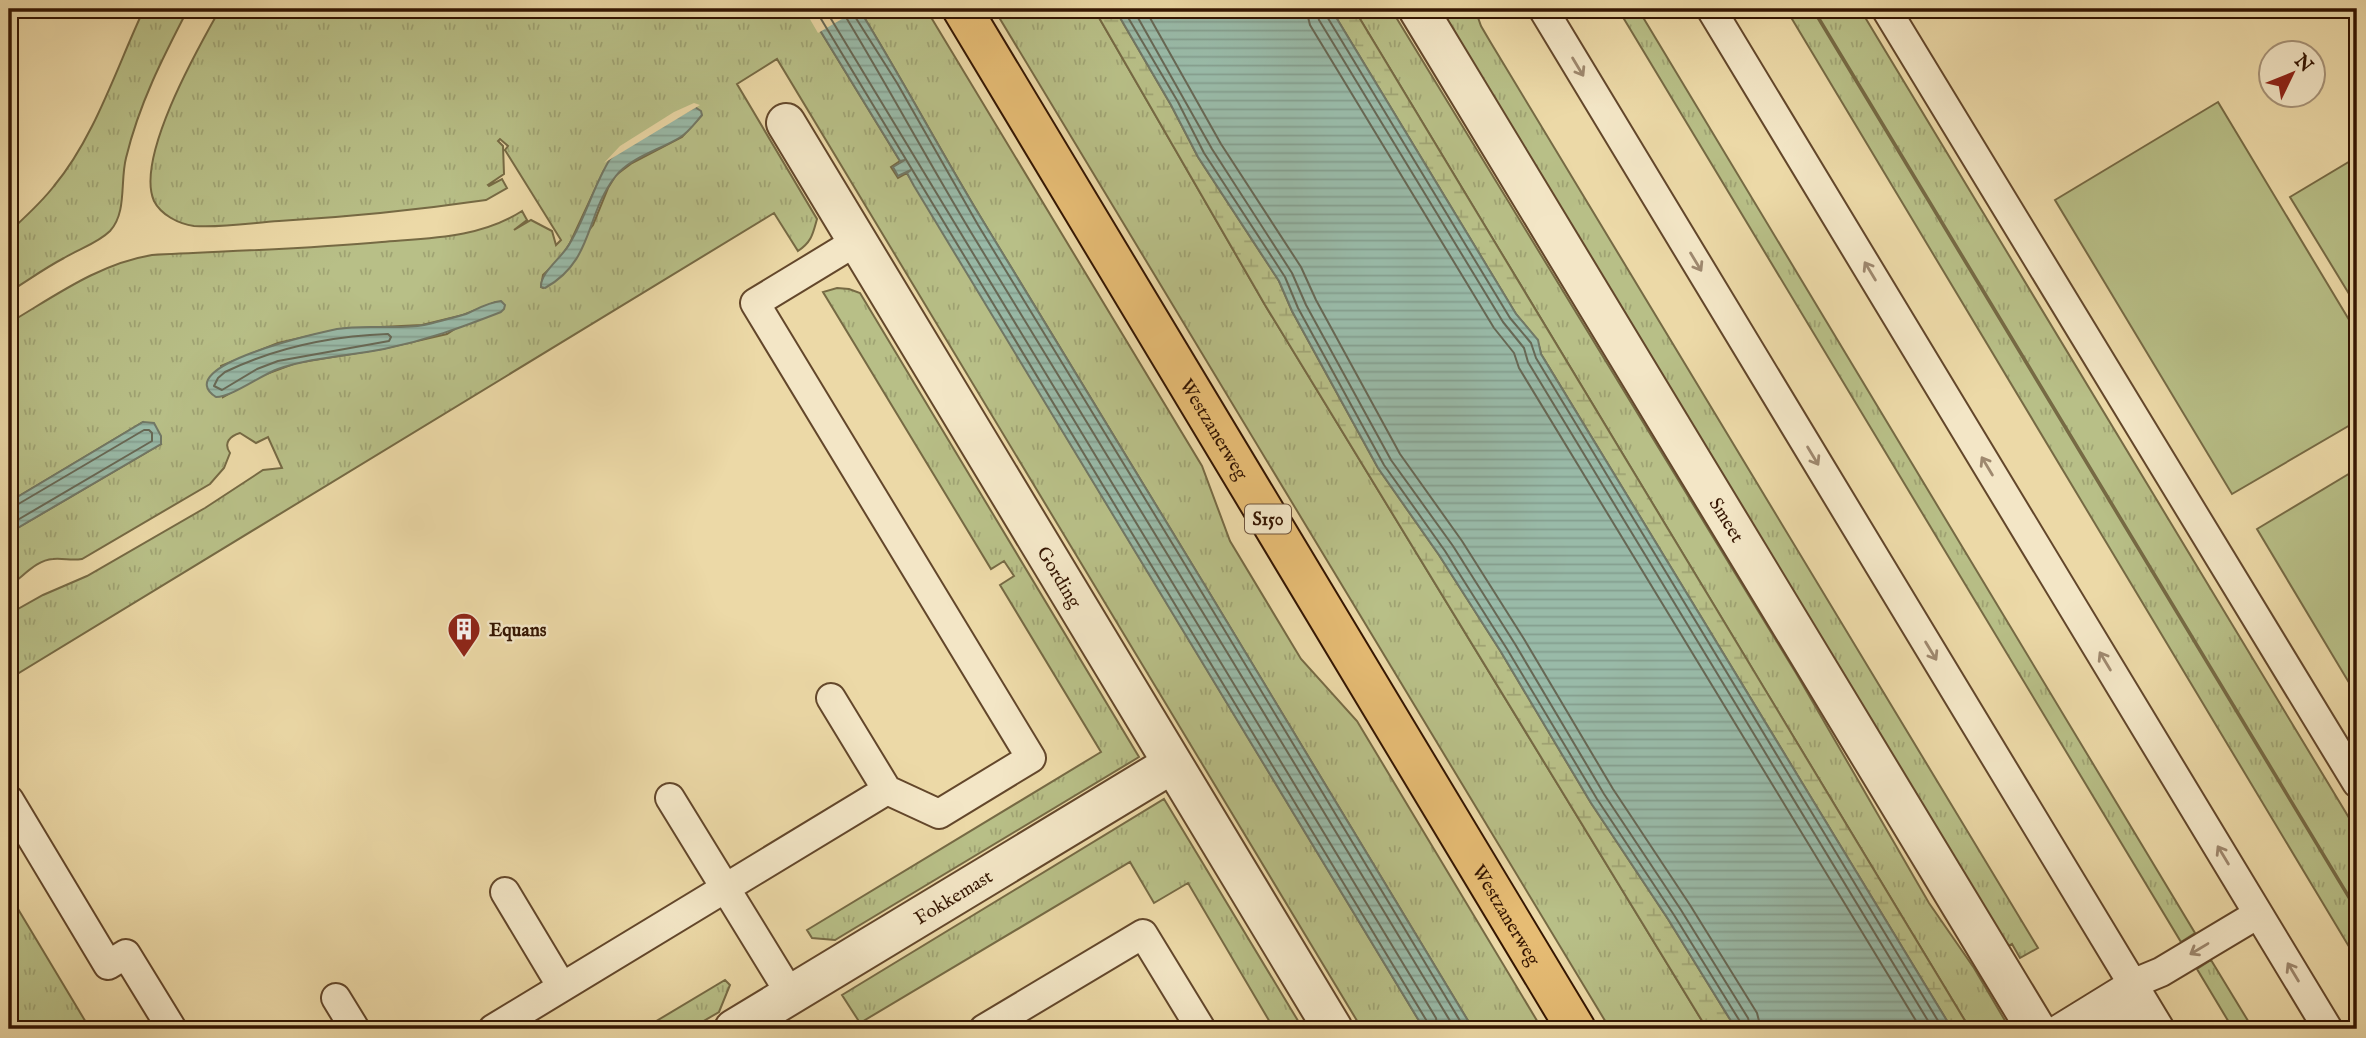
<svg xmlns="http://www.w3.org/2000/svg" width="2366" height="1038" viewBox="0 0 2366 1038" font-family="'IM FELL English',serif">
<defs>
<pattern id="grass-tufts" width="24" height="20" patternUnits="userSpaceOnUse" patternTransform="scale(1.75)"><rect width="24" height="20" fill="#b8bf87"/><path d="M3 7l-1-3M5 7V3M7 7l1-3M15 17l-1-3M17 17v-4M19 17l1-3" fill="none" stroke="#9fa373"/></pattern>
<pattern id="wetland-marsh" width="20" height="14" patternUnits="userSpaceOnUse" patternTransform="scale(1.75)"><rect width="20" height="14" fill="#b8bf87"/><path d="M1 5h8M5 5V1M11 12h8M15 12V8" fill="none" stroke="#9fa373"/></pattern>
<pattern id="water-rules" width="6" height="5" patternUnits="userSpaceOnUse" patternTransform="scale(1.75)"><rect width="6" height="5" fill="#99baa8"/><path d="M0 2.5h6" fill="none" stroke="#849f8f"/></pattern>
</defs>
<rect width="100%" height="100%" fill="#ecd9a7"/>
<filter id="stains"><feTurbulence type="fractalNoise" baseFrequency=".00286" numOctaves="4"/><feColorMatrix values="0 0 0 0 .2 0 0 0 0 .09 0 0 0 0 .02 0 0 0 .5 -.17"/></filter>
<radialGradient id="worn" r=".72"><stop offset=".6" stop-color="#630" stop-opacity="0"/><stop offset="1" stop-color="#630" stop-opacity=".3"/></radialGradient>
<!-- grass -->
<path fill="url(#grass-tufts)" stroke="#766a44" stroke-width="2" fill-rule="evenodd" d="M144,9H188C163,57 139,104 126,158C120,181 127,213 110,231C98,243 79,249 64,258C45,268 27,281 9,292V232C25,217 41,203 54,186C95,137 117,66 144,9Z
M220,9H807L900,161L891,167L898,178L907,173L1424,1029H1362L777,59L737,84L817,219C813,233 812,242 798,251L774,213L9,679V614L43,595L87,576L205,508L263,470L282,468L268,437L256,443L240,433C230,436 223,443 230,453L224,468L210,484L82,559C71,561 64,558 53,559C36,560 23,577 9,586V533L161,444L143,422L9,502V323C55,296 98,264 152,255C228,251 306,249 382,242C430,238 480,238 522,211L527,220L514,230L531,220L552,231L556,245L561,240L505,150L508,146L500,139L498,141L503,146L504,174L488,185L489,186L502,179L507,188L486,200C417,210 348,217 279,221C251,223 221,228 194,226C179,224 161,215 154,201C135,158 198,48 220,9ZM702,115L682,137L632,163L616,175L608,188L593,225L543,288L541,287L543,275L560,259L570,243L604,170ZM496,302L447,334L382,349L296,363L261,376L223,397L221,366L278,343L340,329L422,325L463,315Z
M859,9H926L1202,466L1230,541L1301,659L1357,721L1542,1029H1473C1312,761 1149,493 986,226C942,154 903,80 859,9Z
M994,9H1094L1265,305L1707,1029H1610Z
M1354,9H1391L1796,673L1929,903L1974,968L2010,1029H1970Z
M1432,9H1475L1481,26L1491,43L2038,948L2020,958L2012,944L1996,954Z
M1618,9H1638L2195,933L2181,942Z
M1786,9H1812L2357,912V960Z
M1814,9H1860L2357,831V909Z
M837,288L849,289L860,293L1139,757L835,940L812,938L807,930L1101,752L1000,585L1014,576L1004,561L991,569L823,292Z
M1164,799L1303,1029H1274L1188,883L1154,903L1130,862L860,1023L842,995Z
M9,894L90,1029H9Z
M2211,960L2253,1029H2233L2197,969Z
M725,980L730,985L719,1012L690,1029H643Z"/>
<!-- wetland -->
<path fill="url(#wetland-marsh)" stroke="#766a44" stroke-width="2" d="M1094,9H1115L1171,105L1198,157L1279,281L1292,311L1378,468L1439,555L1501,652L1591,803L1668,919L1736,1029H1707L1265,305Z
M1331,9H1354L1970,1029H1952L1541,354C1539,338 1526,327 1516,314Z"/>
<!-- pitch -->
<path fill="#b8bf87" stroke="#766a44" stroke-width="2" d="M2218,102L2357,333V421L2232,494L2055,200Z
M2357,157V307L2290,197Z
M2357,469V696L2257,529Z"/>
<!-- water -->
<path fill="url(#water-rules)" stroke="#717866" stroke-width="2" d="M807,9H859C903,80 942,154 986,226C1149,493 1312,761 1473,1029H1424L914,186L907,173L911,170L898,176L893,167L905,160L900,161Z
M1115,9H1331L1516,314L1538,340L1541,354L1952,1029H1736L1668,919L1591,803L1501,652L1439,555L1378,468L1292,311L1279,281L1198,157L1171,105Z
M695,107L701,111L702,115C695,123 688,133 679,138C659,150 629,158 615,177C585,215 594,261 545,288L541,287C540,272 563,257 570,243C586,216 594,185 610,159L621,149Z
M501,301L505,305L504,309L501,312C460,328 427,340 384,349C349,356 312,357 278,369C261,375 232,397 216,397C168,366 322,332 337,329C366,324 396,330 424,325C438,322 452,318 466,314C477,309 489,302 501,301Z
M143,422L154,423L161,436V444L9,533V502Z"/>
<!-- pier -->
<path fill="#ecd9a7" d="M804,9H859L818,33Z
M694,103L700,105L604,163L620,146L674,112Z"/>
<g fill="none" stroke-linecap="round" stroke-linejoin="round">
<!-- shore -->
<path stroke="#676855" stroke-width="2" d="M815,9L1428,1023L1429,1029
M825,9L1436,1018L1438,1029
M845,9L847,19C890,90 929,163 972,234C1134,499 1295,763 1455,1029
M854,9V15L897,83L978,225L1175,548L1465,1029
M1123,9L1178,102L1204,153L1285,277L1298,308L1384,465L1445,551L1507,649L1597,799L1674,915L1741,1023L1742,1029
M1133,9L1212,149L1292,273L1306,305L1391,460L1453,546L1515,644L1604,794L1681,910L1748,1018L1751,1029
M1145,9L1221,144L1301,267L1316,300L1400,454L1462,541L1524,639L1613,789L1690,905L1757,1013L1761,1029
M1306,9L1310,25L1494,328L1514,353L1519,368L1921,1029
M1316,9L1319,20L1503,322L1524,348L1528,362L1933,1029
M1325,9L1326,15L1510,318L1531,343L1536,358L1943,1029
M388,334L391,337L389,341L278,361L257,369L222,390L214,386L218,378L225,372C277,347 331,336 388,334Z
M9,507L15,506L144,430H149L152,433V441L9,525"/>
<defs>
<path id="lane" d="M1543,9L2160,1029
M1711,9L2328,1029
M1886,9L2357,783
M831,698L887,790L939,814L1031,758L755,303L857,241
M670,798L791,995
M9,800L108,965L126,954L172,1029
M505,892L562,987
M336,998L355,1029
M493,1029L887,790
M984,1029L1143,934L1201,1029
M2059,1029L2132,984L2161,972L2258,914
M2107,1029L2146,1006"/>
<g id="street">
<path id="s1" d="M1418,9L2036,1029"/>
<path id="s2" d="M786,123L1333,1029"/>
<path id="s3" d="M734,1029L1172,764"/>
</g>
<g id="primary">
<path id="s4" d="M962,9L1576,1029"/>
</g>
</defs>
<!-- lane casing -->
<use href="#lane" stroke="#63472b" stroke-width="32"/>
<!-- street casing -->
<use href="#street" stroke="#63472b" stroke-width="42"/>
<!-- primary casing -->
<use href="#primary" stroke="#351602" stroke-width="42"/>
<!-- lane -->
<use href="#lane" stroke="#f3e6c6" stroke-width="28"/>
<!-- street -->
<use href="#street" stroke="#f3e6c6" stroke-width="38"/>
<!-- primary -->
<use href="#primary" stroke="#e6bc74" stroke-width="38"/>
</g>
<!-- one-way arrows -->
<defs><path id="oneway-shaft" d="M-6 0H5M1.5-3L5.5 0L1.5 3" fill="none" stroke-width="1.6" stroke-linecap="round" stroke-linejoin="round" transform="scale(1.75)"/></defs>
<g stroke="#9e886e">
<use href="#oneway-shaft" transform="translate(1578 67) rotate(59)"/>
<use href="#oneway-shaft" transform="translate(1696 262) rotate(59)"/>
<use href="#oneway-shaft" transform="translate(1870 271) rotate(-121)"/>
<use href="#oneway-shaft" transform="translate(1813 456) rotate(59)"/>
<use href="#oneway-shaft" transform="translate(1987 466) rotate(-121)"/>
<use href="#oneway-shaft" transform="translate(1931 651) rotate(59)"/>
<use href="#oneway-shaft" transform="translate(2105 661) rotate(-121)"/>
<use href="#oneway-shaft" transform="translate(2223 855) rotate(-121)"/>
<use href="#oneway-shaft" transform="translate(2199 949) rotate(149)"/>
<use href="#oneway-shaft" transform="translate(2293 972) rotate(-121)"/>
</g>
<!-- icons -->
<defs>
<symbol id="building-pin" viewBox="-11 -11 22 30"><path d="M0 17L-7.5 6A9.5 9.5 0 1 1 7.5 6Z" fill="#8f2418" stroke="#f3e6c6"/><path d="M-4-6H4V6H1V3H-1V6H-4ZM-2.5-4.3h1.7v1.8h-1.7ZM.8-4.3h1.7v1.8H.8ZM-2.5-1h1.7V.8h-1.7ZM.8-1h1.7V.8H.8Z" fill="#fff"/></symbol>
</defs>
<g fill-rule="evenodd">
<use href="#building-pin" x="445" y="610" width="38" height="52"/>
</g>
<g text-anchor="middle" stroke-width="5" stroke-linejoin="round" paint-order="stroke">
<!-- shield labels -->
<rect fill="#f3e6c6" stroke="#6e543d" stroke-width="2" x="1245" y="504.5" width="46" height="29" rx="5"/>
<g font-size="18" font-weight="bold" fill="#351602">
<text x="1268" y="525">S150</text>
</g>
<!-- street labels -->
<g font-size="19" fill="#351602" stroke="#f3e6c6">
<text dy="7" stroke="none"><textPath href="#s4" startOffset="490">Westzanerweg</textPath></text>
<text dy="7" stroke="none"><textPath href="#s1" startOffset="597">Smeet</textPath></text>
<text dy="7" stroke="none"><textPath href="#s2" startOffset="530">Gording</textPath></text>
<text dy="7" stroke="none"><textPath href="#s3" startOffset="256">Fokkemast</textPath></text>
<text dy="7" stroke="none"><textPath href="#s4" startOffset="1057">Westzanerweg</textPath></text>
</g>
<!-- poi labels -->
<g font-size="19" font-weight="bold" fill="#351602" stroke="#f3e6c6" text-anchor="start">
<text x="489" y="636">Equans</text>
</g>
</g>
<!-- margin -->
<rect width="2366" height="1038" fill="none" stroke="#ecd9a7" stroke-width="35"/>
<rect x="10" y="10" width="2345" height="1017" fill="none" stroke="#351602" stroke-width="3.5"/>
<rect x="18" y="18" width="2331" height="1003" fill="none" stroke="#351602" stroke-width="2"/>
<!-- north arrow -->
<g transform="translate(2292 74) rotate(47)"><circle r="33" fill="#f3e6c6" stroke="#a79378" stroke-width="2"/>
<path d="M0-5L12 26L0 18L-12 26Z" fill="#8f2418"/>
<text y="-10" font-size="19" font-weight="bold" text-anchor="middle" fill="#351602">N</text>
</g>
<rect width="100%" height="100%" filter="url(#stains)"/>
<rect width="100%" height="100%" fill="url(#worn)"/>
</svg>
